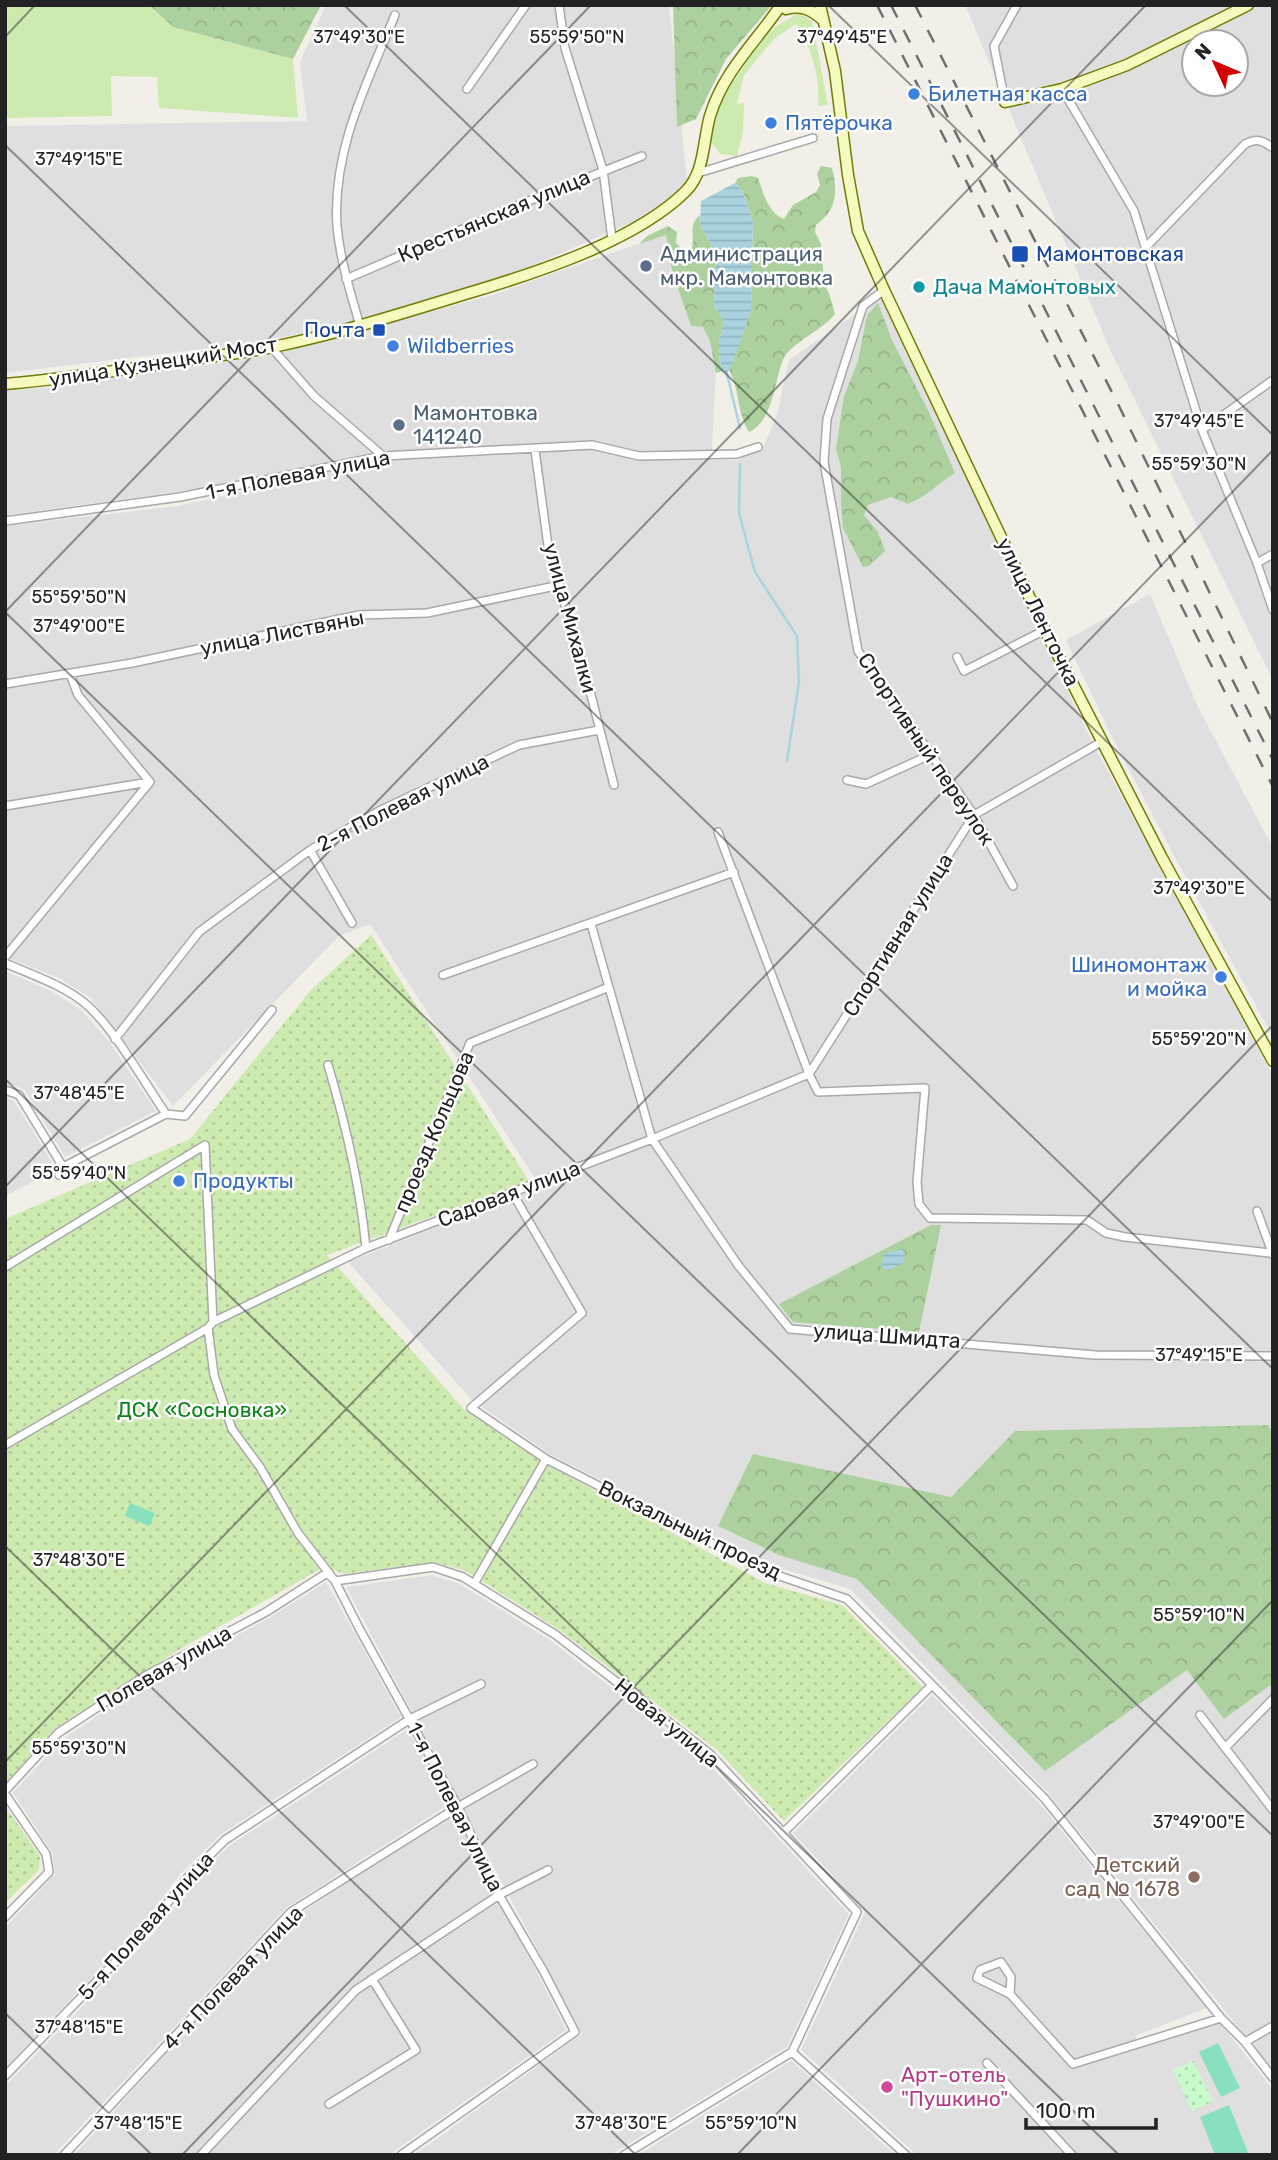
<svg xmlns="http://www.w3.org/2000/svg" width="1278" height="2160" viewBox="0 0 1278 2160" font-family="Rubik,sans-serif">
<defs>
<pattern id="forest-crowns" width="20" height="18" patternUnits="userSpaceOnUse" patternTransform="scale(1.75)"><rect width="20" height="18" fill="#add19e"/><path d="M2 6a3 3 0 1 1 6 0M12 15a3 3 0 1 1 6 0" fill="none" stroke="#95b388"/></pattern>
<pattern id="park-dots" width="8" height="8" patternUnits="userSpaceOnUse" patternTransform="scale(1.75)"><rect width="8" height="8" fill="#c8facc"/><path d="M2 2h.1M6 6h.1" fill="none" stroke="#acd6af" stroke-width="1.8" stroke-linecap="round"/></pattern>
<pattern id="garden-dots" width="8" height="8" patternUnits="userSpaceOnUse" patternTransform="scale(1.75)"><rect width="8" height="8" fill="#cdebb0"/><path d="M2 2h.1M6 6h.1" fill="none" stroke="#b0c997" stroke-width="1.8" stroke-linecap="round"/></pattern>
<pattern id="water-rules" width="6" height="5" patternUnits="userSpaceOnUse" patternTransform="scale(1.75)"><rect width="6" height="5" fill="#aad3df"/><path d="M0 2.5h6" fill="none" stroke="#92b5bf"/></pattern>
</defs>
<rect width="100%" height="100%" fill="#f2efe9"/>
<!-- residential -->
<path fill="#e0dfdf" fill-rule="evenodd" d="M326,5H669L687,181L666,201L644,217L515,273L360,320L261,342L5,373V126L307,121L300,62Z
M965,5H1273V680L1111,352ZM1194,42H1236V84H1194Z
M666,234L672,271L691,326L703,327L710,341L716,368L712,450L644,453L593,442L387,453L176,492L5,515V391L52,387L267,356L489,296Z
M880,297L1092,742L1273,1076V2070L1048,1793L850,1589L776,1567L549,1454L471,1399L348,1262L540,1186L370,924L339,936L173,1106L91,998L59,978L5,957V526L178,506L385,460L593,449L645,460H738L764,446L777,414L789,360Z
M1150,594L1198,707L1273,848V1037L1173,854L1112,737L1066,640Z
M5,971L53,992L82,1011L110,1043L156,1111L65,1157L25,1090L5,1082Z
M5,1098L14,1101L55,1167L52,1172L5,1196Z
M432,1575L460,1584L551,1641L705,1760L849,1914L787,2047L610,2155H414L582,2034L346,1587Z
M326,1582L401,1717L220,1835L181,1873L143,1924L5,2068V1928L55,1874L52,1852L13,1793L63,1739L103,1712L149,1682L269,1618Z
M932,1695L1040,1804L1207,2008L1137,2035L1135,2040L1137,2045L1142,2047L1217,2019L1273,2090V2155H917L801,2050L865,1912L863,1908L793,1833Z
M408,1729L449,1804L286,1908L54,2155H5V2086L154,1933L192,1882L229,1846Z
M455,1810L566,2030L390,2154L74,2155L281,1927Z
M792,2061L895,2155H638L791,2061Z"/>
<!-- grass -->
<path fill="#cdebb0" d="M5,5H149L173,27L293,59L298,118L159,108L157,77L111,76L112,116L5,118Z
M799,13L812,21L828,105L818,106C820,77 812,48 796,24L774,39L744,75L737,104L744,103L743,132L737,156L720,154L709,139L723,97L757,46L776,26Z"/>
<!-- forest -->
<path fill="url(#forest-crowns)" d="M149,5H321L293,59L173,27Z
M673,5H772L726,59L696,119L677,127Z
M821,166L832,168C838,192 837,210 816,225L815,232L821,244L824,284L829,293L835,314C823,330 789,344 783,360C774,382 773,421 749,432C736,411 740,389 729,370L751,310L753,223L743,192L735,183L738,178L752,176L758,178C763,192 768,213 784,219L793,205L816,192L820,185L817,174Z
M700,215V225L716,253L714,306C731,326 719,327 719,348C718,355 721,364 722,371L716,373L710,341L703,327L691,326L672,271L666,235L639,244L647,236L668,226L677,232L676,243L683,250L691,251C696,238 687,225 700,215Z
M878,303L892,340L929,412L955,473C938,483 927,497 908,504L891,497L868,505L864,515L878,532L885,551L869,566L863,567L843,528L841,505V467L836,449L844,396L858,361L866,320L868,314Z
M931,1225H941L919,1332L793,1322L779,1304Z
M1268,1425L1273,1433V1683L1224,1719L1187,1670L1045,1771L857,1579L779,1555L718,1526L753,1454L951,1497L1015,1431Z"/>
<!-- park -->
<path fill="url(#park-dots)" d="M1193,2061L1213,2101L1192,2111L1173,2070Z"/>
<!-- garden -->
<path fill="url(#garden-dots)" d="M371,935L529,1181L327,1255L463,1408L542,1462L765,1583L842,1605L923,1687L784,1821L717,1750L561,1631L466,1571L435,1562L345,1574L324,1567L177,1651L54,1729L5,1785V1219L190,1139L311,990Z
M5,1806L40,1856L39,1870L5,1903Z"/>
<!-- pitch -->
<path fill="#88e0be" d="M130,1503L155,1513L149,1526L125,1516Z
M1218,2043L1240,2088L1221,2097L1199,2052Z
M1229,2105L1249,2155H1215L1200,2117Z"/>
<!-- water -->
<path fill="url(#water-rules)" d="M735,183L743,192L753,223L751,310L733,362L727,374L722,371C721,364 718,355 719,348C719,327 731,326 714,306L716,253L700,225L701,201Z
M902,1249L905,1255L903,1263L888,1270L881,1267L884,1254Z"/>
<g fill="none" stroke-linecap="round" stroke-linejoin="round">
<!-- stream -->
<path stroke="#aad3df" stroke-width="2.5" d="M727,374L740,428
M740,464L739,513L755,572L797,636L799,682L787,761"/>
<defs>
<path id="street" d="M559,5L565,48L603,170L612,239
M467,89L526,5
M1062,89L1134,211L1202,430L1257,563L1273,610
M1005,102L994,46L1017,5
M698,173L813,138
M1146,247L1245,144C1257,138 1262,140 1273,148
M346,279L521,204L642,156
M884,290L863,306L827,419L824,462L858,651L974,815L1013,886
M360,326C351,294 340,260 337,226C332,150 367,83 395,15
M271,347L314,396L383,456
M1202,430L1273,380
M535,450L548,546L591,695L614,785
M5,521L180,497L383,456L592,445L639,456L737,454L758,447
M1257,563L1273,554
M957,657L964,671L1045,630
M5,684L132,663L359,615L427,613L560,585
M847,780L866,784L932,754
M5,806L149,782
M718,832L809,1074L818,1092L925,1088L917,1182L919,1204L930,1218L1087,1220L1106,1233L1125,1237L1270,1253
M310,850L352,923
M591,924L652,1139L738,1265L790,1329L1095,1355L1273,1356
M5,957L150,782L78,695L70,674
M5,963C32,975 64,985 87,1005C115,1030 144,1082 166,1114
M443,975L734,872
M115,1039L199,932L310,850L379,811L519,745L599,730
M328,1065C346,1125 360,1186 366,1248
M809,1074L974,815L1103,741
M5,1090L19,1095L63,1167L59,1175
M166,1114L185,1116L272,1010
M63,1167L166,1114
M513,1194L582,1313L471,1408L546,1459L768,1572L847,1599L1045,1799L1221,2018L1245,2042L1273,2078
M1257,1211L1273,1255
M389,1240L470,1043L609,987
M5,1267L205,1145L213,1322
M213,1322L208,1328L214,1375L232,1429L260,1467L298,1533L335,1581L360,1630L458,1807L499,1895L544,1972L575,2032L401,2155
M213,1322L366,1248L652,1139L809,1074
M5,1445L208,1328
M335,1581L433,1567L463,1577L556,1635L710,1754L857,1912L792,2052
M474,1584L546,1459
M1200,1715L1273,1810
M1225,1748L1273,1699
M5,1791L58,1733L145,1676L266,1612L327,1573L330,1576
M5,1794L46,1854L49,1872L5,1917
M783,1833L932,1685
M1010,1994L977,1978L980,1970L1001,1962L1011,1977L1010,1994L1073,2064L1221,2018
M1245,2042L1273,2026
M792,2052L906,2155
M987,2063L1072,2155
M5,2076L148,1928L187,1878L225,1840L410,1719L481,1684
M329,2104L416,2050L372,1979
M64,2155L291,1912L458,1807L533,1764
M201,2155L356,1990L499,1895L548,1870
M624,2155L792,2052"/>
<path id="secondary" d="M820,5L835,71L848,175L858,231L884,290L1045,630L1162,858L1273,1061
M786,9C801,5 811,9 823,20
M1005,102L1062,89L1127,65L1248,5
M5,384C67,379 128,369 189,360C217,355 246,353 273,347C341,333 406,312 472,292C539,272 637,240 686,191C705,172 703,140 710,116C723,72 756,42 781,5"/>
</defs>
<!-- street casing -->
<use href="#street" stroke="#a9a9a9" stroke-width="10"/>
<!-- secondary casing -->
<use href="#secondary" stroke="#707d05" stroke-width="13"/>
<!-- street -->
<use href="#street" stroke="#fff" stroke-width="7"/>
<!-- secondary -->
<use href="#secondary" stroke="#f7fabf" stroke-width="10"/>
<!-- rail -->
<path stroke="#707070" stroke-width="2.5" stroke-dasharray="14 14" stroke-linecap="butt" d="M877,5L1273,787
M891,5L1273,760
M915,5L1119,406L1273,723"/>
</g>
<!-- ticks -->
<path fill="none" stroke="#222" stroke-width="2" stroke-opacity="0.45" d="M344,5L1273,902M828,5L1273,435M5,37L35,5M5,145L1273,1369M5,612L1273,1836M5,612L591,5M5,1079L1119,2155M5,1187L1146,5M5,1546L636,2155M5,1762L1273,450M5,2013L152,2155M182,2155L1273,1025M737,2155L1273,1600"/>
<!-- markers -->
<g fill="#3f7fe0" stroke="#fff" stroke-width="2.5">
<circle cx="914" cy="94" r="7"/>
<circle cx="771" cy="123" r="7"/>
<circle cx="393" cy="346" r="7"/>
<circle cx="1221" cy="977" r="7"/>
<circle cx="179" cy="1181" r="7"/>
</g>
<g fill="#1a4fb4" stroke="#fff" stroke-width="2.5">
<rect x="1011" y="245" width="18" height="18" rx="3.5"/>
<rect x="372" y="323" width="14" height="14" rx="3.5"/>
</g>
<g fill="#5c6f8a" stroke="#fff" stroke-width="2.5">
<circle cx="646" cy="266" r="7"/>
<circle cx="399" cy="425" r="7"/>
</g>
<circle fill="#0f9aa8" stroke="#fff" stroke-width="2.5" cx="919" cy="287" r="7"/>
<circle fill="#8d6e63" stroke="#fff" stroke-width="2.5" cx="1194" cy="1877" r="7"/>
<circle fill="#d1479c" stroke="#fff" stroke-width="2.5" cx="887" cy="2087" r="7"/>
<g text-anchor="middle" stroke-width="5" stroke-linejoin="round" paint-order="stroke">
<!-- shop labels -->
<g font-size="21" fill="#366cbe" stroke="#fff" text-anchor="start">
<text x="928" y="101">Билетная касса</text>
<text x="785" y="130">Пятёрочка</text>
<text x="407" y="353">Wildberries</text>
<text x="1207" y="972" text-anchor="end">Шиномонтаж<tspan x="1207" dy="24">и мойка</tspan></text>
<text x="193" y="1188">Продукты</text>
</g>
<!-- street labels -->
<g font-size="21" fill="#222" stroke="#fff">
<text transform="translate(494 216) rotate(-23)" y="7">Крестьянская улица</text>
<text transform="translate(163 362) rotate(-9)" y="7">улица Кузнецкий Мост</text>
<text transform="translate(298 475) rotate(-11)" y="7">1-я Полевая улица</text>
<text transform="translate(1038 612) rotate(64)" y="7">улица Ленточка</text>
<text transform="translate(570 618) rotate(75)" y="7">улица Михалки</text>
<text transform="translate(282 633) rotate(-11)" y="7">улица Листвяны</text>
<text transform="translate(926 749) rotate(56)" y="7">Спортивный переулок</text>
<text transform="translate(403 803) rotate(-27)" y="7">2-я Полевая улица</text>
<text transform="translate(898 935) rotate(-58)" y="7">Спортивная улица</text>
<text transform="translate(434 1132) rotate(-67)" y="7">проезд Кольцова</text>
<text transform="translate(509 1194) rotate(-21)" y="7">Садовая улица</text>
<text transform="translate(887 1336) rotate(4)" y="7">улица Шмидта</text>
<text transform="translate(690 1530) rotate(26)" y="7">Вокзальный проезд</text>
<text transform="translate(164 1669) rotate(-30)" y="7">Полевая улица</text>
<text transform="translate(667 1723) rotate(39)" y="7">Новая улица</text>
<text transform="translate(455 1807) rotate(63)" y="7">1-я Полевая улица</text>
<text transform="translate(146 1926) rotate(-48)" y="7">5-я Полевая улица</text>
<text transform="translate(233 1978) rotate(-46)" y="7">4-я Полевая улица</text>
</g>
<!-- service labels -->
<g font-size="21" fill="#4e5e75" stroke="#fff" text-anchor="start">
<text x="660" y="261">Администрация<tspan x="660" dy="24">мкр. Мамонтовка</tspan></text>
<text x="413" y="420">Мамонтовка<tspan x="413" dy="24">141240</tspan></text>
</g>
<!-- transit labels -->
<g font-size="21" fill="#164399" stroke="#fff" text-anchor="start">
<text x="1036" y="261">Мамонтовская</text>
<text x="365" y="337" text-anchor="end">Почта</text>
</g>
<!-- culture labels -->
<g font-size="21" fill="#0d838f" stroke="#fff" text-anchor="start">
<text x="933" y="294">Дача Мамонтовых</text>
</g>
<!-- park labels -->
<g font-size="21" fill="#0c8416" stroke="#fff">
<text x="202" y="1417">ДСК «Сосновка»</text>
</g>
<!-- education labels -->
<g font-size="21" fill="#785e54" stroke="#fff" text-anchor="end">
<text x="1180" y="1872">Детский<tspan x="1180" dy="24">сад № 1678</tspan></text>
</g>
<!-- hotel labels -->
<g font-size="21" fill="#b23c85" stroke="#fff" text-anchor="start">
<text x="901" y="2082">Арт-отель<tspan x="901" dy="24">"Пушкино"</tspan></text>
</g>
</g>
<g font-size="18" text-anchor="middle" fill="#222" stroke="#fff" stroke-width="5" stroke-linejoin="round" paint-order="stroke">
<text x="359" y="43">37°49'30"E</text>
<text x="842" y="43">37°49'45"E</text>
<text x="577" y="43">55°59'50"N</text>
<text x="79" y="165">37°49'15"E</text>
<text x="1199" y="427">37°49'45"E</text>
<text x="1199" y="470">55°59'30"N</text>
<text x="79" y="603">55°59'50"N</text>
<text x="79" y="632">37°49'00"E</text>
<text x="1199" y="894">37°49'30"E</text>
<text x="1199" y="1045">55°59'20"N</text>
<text x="79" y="1099">37°48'45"E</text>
<text x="79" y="1179">55°59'40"N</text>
<text x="1199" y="1361">37°49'15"E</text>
<text x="79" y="1566">37°48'30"E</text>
<text x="1199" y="1621">55°59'10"N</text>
<text x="79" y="1754">55°59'30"N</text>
<text x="1199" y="1828">37°49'00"E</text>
<text x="79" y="2033">37°48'15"E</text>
<text x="751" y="2129">55°59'10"N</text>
<text x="138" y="2129">37°48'15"E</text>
<text x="621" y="2129">37°48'30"E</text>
</g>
<!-- border -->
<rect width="1278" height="2160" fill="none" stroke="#222222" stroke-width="14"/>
<!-- north arrow -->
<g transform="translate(1215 63) rotate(314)"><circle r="33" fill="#ffffff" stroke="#a7a7a7" stroke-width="2"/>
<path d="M0-5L12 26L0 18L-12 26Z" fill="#d40000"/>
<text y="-10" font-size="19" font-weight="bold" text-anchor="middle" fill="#222222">N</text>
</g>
<!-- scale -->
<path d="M1026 2118v10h130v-10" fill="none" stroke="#222222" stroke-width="3.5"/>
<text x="1036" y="2118" font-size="21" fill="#222222" stroke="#ffffff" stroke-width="5" paint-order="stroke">100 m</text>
</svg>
